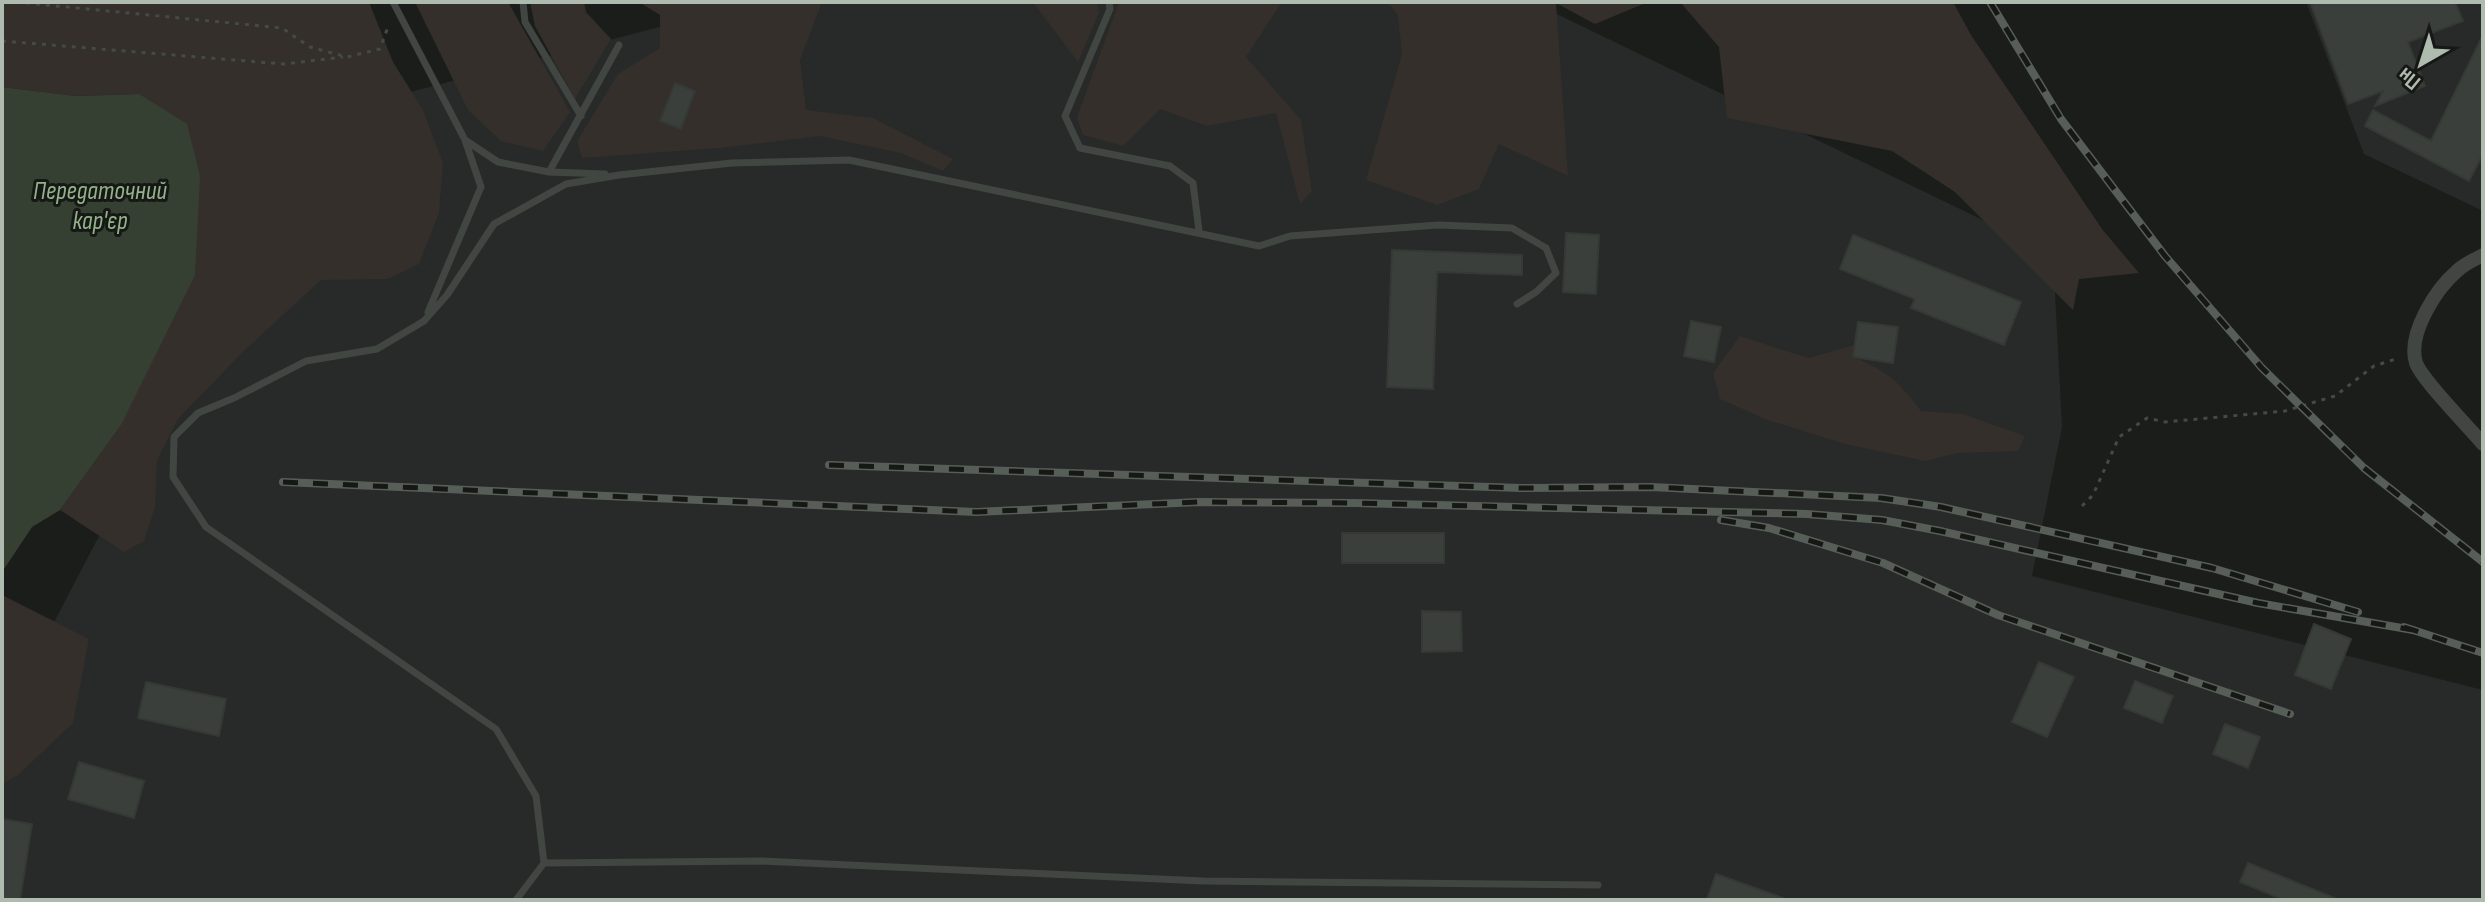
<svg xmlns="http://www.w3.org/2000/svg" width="2485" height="902" viewBox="0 0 2485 902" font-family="'Sofia Sans Condensed',sans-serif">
<rect width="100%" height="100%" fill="#1b1d1b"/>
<!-- built -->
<path fill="#272a28" d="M755,2H1532L2053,254L2062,427L2032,576L2483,690V900H2V722L318,116Z
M2306,2H2483V211L2364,154Z"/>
<!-- green -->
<path fill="#342f2b" d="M2,2H369L393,62L423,110L443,163L439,213L419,264L388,279L321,280L243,352L178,419L157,460L155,507L144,541L124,552L60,510L121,425L139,94L76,96L2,87Z
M415,2H508L570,112L543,151L501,141L468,110Z
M530,2H584L586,12L611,39L575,99L535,26Z
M639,2H822L800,60L806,110L873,118L953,159L943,171L901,153L820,136L719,148L582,158L577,141L618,74L660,48V15Z
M1033,2H1097L1099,13L1078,62Z
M1119,2H1282L1246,57L1301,120L1312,191L1300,204L1276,113L1207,126L1160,109L1123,146L1083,135L1077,117Z
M1388,2H1648L1595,24L1556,3L1568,176L1499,144L1479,189L1437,205L1366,180L1402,54L1398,16Z
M1680,2H1953L1971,35L2102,229L2139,273L2079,279L2073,310L1955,192L1892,151L1727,118L1719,47Z
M1740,336L1808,358L1855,345L1853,357C1888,371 1899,382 1921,411L1963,414L2025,436L2018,451L1958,453L1925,461L1845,444L1765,419L1720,399L1713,373Z
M2,595L89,639L73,723L18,775L2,784Z"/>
<!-- water -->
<path fill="#364032" d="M2,87L76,96L139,94L187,124L200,176L195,275L121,425L60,510L32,527L2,572Z"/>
<!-- building -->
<path fill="#3b3f3c" stroke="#353936" stroke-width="2" d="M2310,2H2455L2463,21L2408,42L2425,86L2375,106L2383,91L2348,104Z
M2483,35V154L2469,181L2365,126L2373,110L2431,141Z
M675,83L695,91L681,129L660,121Z
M1566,233L1599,235L1596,294L1563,292Z
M1853,235L2021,302L2004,345L1911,308L1915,299L1840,269Z
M1392,250L1522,255V275L1437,272L1433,389L1387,387Z
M1691,321L1721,327L1714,362L1684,356Z
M1858,322L1898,327L1893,363L1853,357Z
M1342,533H1444V563H1342Z
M1422,611L1461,612L1462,651L1422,652Z
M2314,624L2351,639L2331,689L2295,675Z
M2039,662L2074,677L2047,737L2012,722Z
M2135,681L2173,696L2162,723L2124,708Z
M146,682L226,699L219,736L138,718Z
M2225,724L2260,737L2248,768L2213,754Z
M79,762L144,781L134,818L68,799Z
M2,819L32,824L20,900H2Z
M2248,863L2337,899V900H2284L2240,882Z
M1716,874L1783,898V900H1707Z"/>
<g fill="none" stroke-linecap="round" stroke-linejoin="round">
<!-- path -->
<path stroke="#444a44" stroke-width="3" stroke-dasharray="4 6" stroke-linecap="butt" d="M16,2L282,28L310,47L347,57L380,49L389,24
M2,41L284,64L343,57
M2082,506L2093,495L2119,437L2147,418L2165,422L2285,411L2335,396L2374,366L2399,358"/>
<!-- service -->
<path stroke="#414642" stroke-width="7" d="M393,2L465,140L498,162L549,172L605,174
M523,2L525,22L581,116
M1109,2L1110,9L1065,116L1080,148L1170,166L1193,183L1199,231
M549,172L619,45
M428,312L481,187L465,140
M544,863L761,861L1203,881L1598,885
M516,900L544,863L536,796L496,729L206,527L173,477L174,437L198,413L234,398L306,361L377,349L424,321L447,295L494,224L566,184L619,175L732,163L849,160L1259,246L1290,236L1438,225L1512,228L1546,248L1556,273L1536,292L1517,304"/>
<!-- minor -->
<path stroke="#414642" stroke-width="14" d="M2483,255C2474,260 2464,264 2457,271C2436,289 2407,334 2416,363C2422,380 2469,427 2483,444"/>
<defs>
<path id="rail" d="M1990,2L2061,119L2165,256L2262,368L2364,468L2483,562
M829,465L1521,488L1651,487L1881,498L1941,507L2212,568L2358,612
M283,482L976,512L1199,502L1354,503L1807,514L1882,520L1940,531L2258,603L2413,630
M1721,520L1769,528L1883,563L1998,615L2290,714
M2404,627L2483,653"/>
</defs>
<!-- rail casing -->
<use href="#rail" stroke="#575e57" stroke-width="8"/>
<!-- rail -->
<use href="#rail" stroke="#161816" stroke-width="5" stroke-dasharray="15" stroke-linecap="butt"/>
</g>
<g text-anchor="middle" stroke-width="6" stroke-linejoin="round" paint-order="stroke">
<!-- water labels -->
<g font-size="26" font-style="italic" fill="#94b28a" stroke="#161816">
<text x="100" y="199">Передаточний<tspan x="100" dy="30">кар'єр</tspan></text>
</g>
</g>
<!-- border -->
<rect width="2485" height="902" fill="none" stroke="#afbbaf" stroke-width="8"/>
<!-- north arrow -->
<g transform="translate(2421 64) rotate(219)" stroke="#161816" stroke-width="6" paint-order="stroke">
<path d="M0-6L14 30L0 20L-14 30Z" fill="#afbbaf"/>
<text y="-12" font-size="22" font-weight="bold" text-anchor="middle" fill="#afbbaf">Пн</text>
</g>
</svg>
